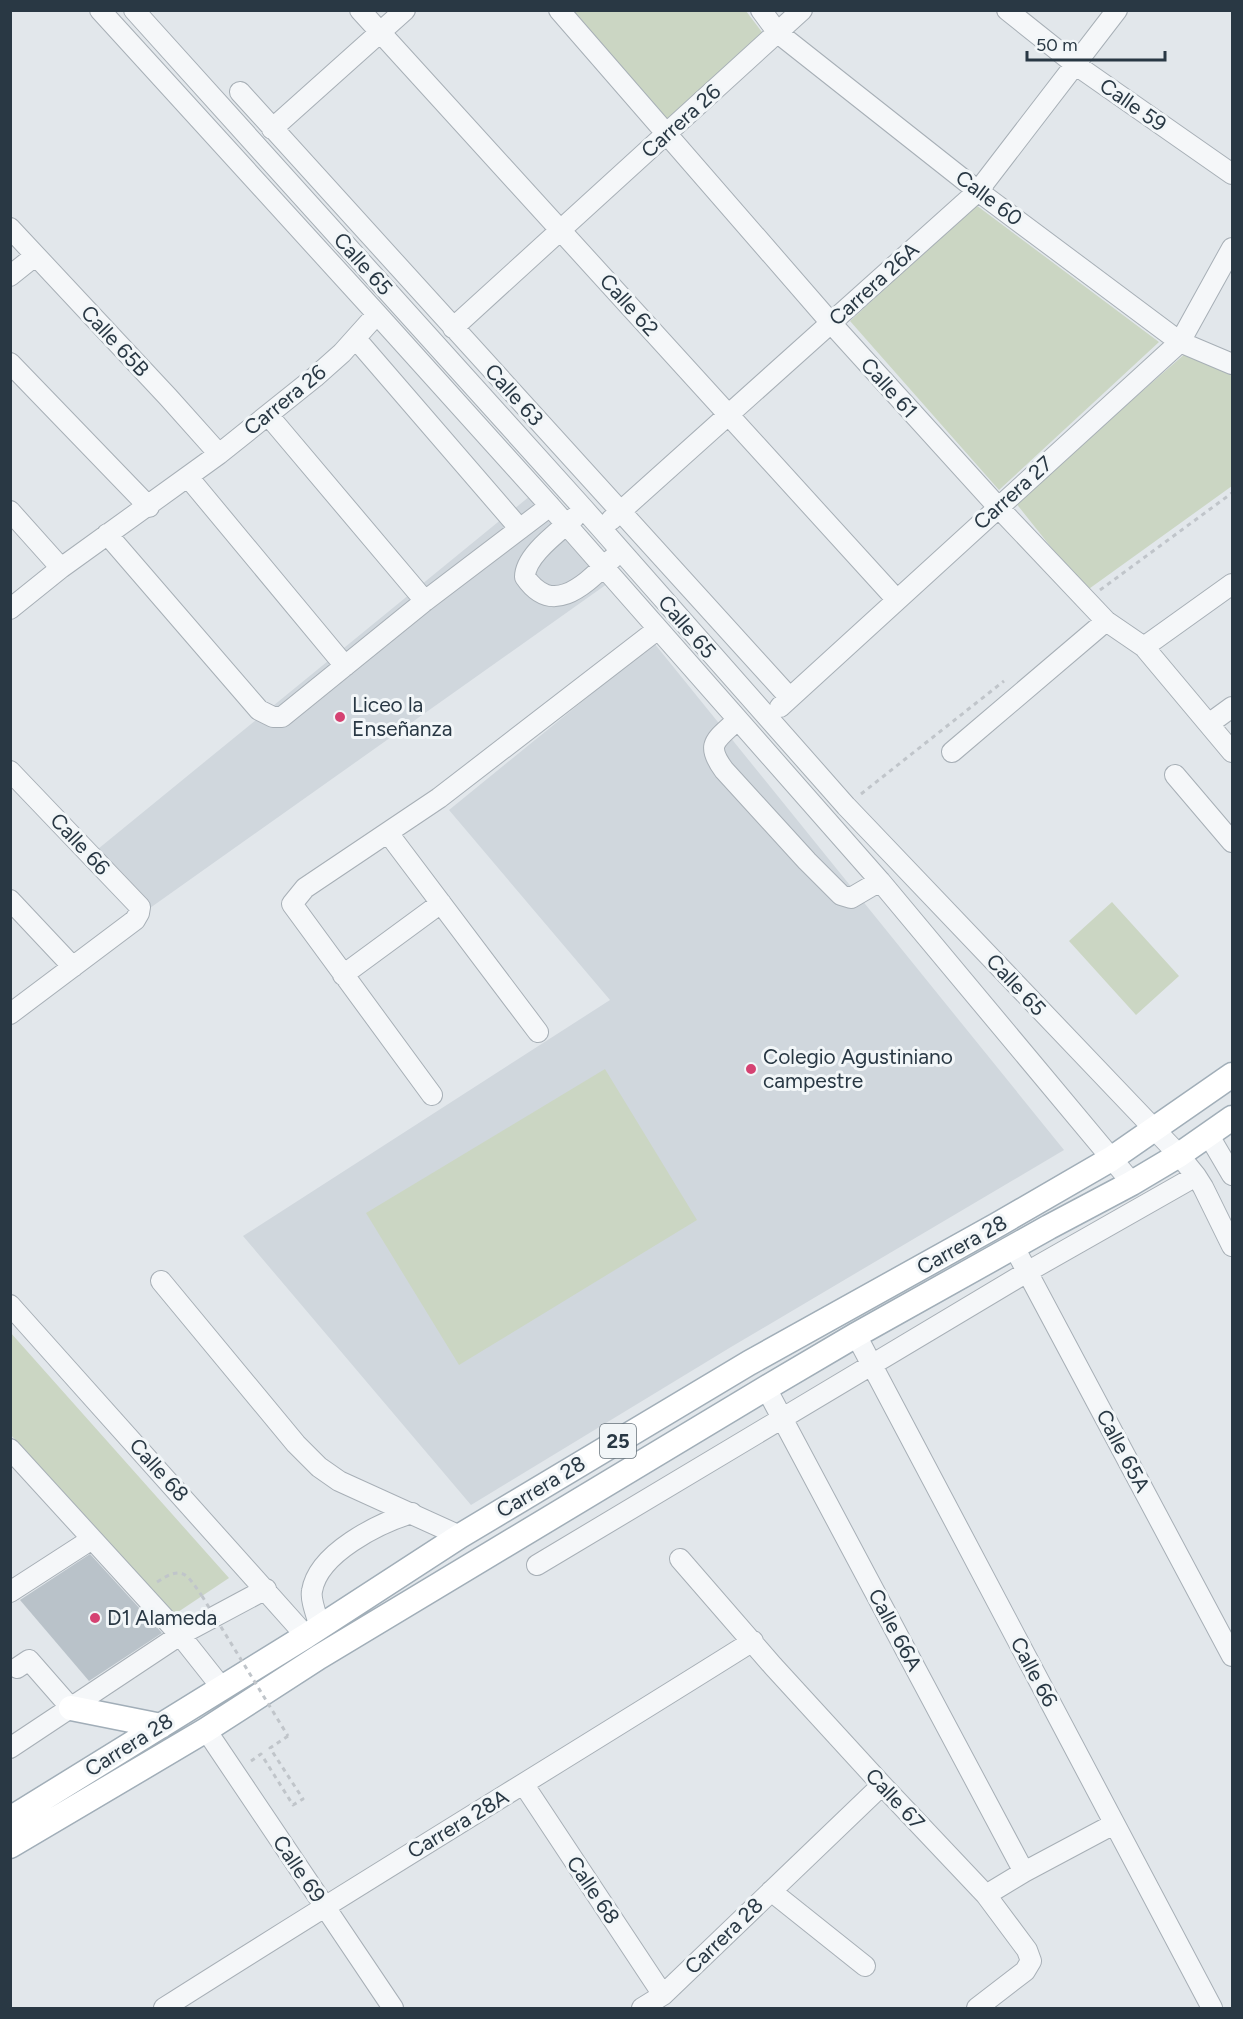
<svg xmlns="http://www.w3.org/2000/svg" width="1243" height="2019" viewBox="0 0 1243 2019" font-family="Figtree,sans-serif">
<rect width="100%" height="100%" fill="#e2e7eb"/>
<!-- built -->
<path fill="#d0d7dd" d="M530,496L607,584L150,908L98,849Z
M654,643L1064,1150L731,1347L471,1505L243,1236L610,1000L449,810Z"/>
<!-- green -->
<path fill="#cbd6c3" d="M566,11H746L765,36L666,126Z
M976,205L1159,342L999,490L850,321Z
M1187,352L1232,370V486L1086,591L1015,502Z
M1112,902L1179,976L1136,1015L1069,941Z
M605,1069L697,1220L459,1365L366,1213Z
M10,1332L229,1578L172,1616L11,1435Z"/>
<!-- building -->
<path fill="#b9c2c9" d="M90,1554L162,1633L89,1681L20,1600Z"/>
<g fill="none" stroke-linecap="round" stroke-linejoin="round">
<defs>
<path id="minor" d="M100,10L377,314L550,506L880,881L1132,1183
M134,10L584,509L846,806L1179,1155L1196,1176L1203,1187L1232,1246
M360,10L897,600
M559,10L831,323L998,507L1106,621L1144,647L1232,752
M761,10L778,33L978,191L1180,342L1232,364
M1007,10L1076,65L1232,174
M240,92L790,698
M272,129L405,10
M10,228L168,397L219,454
M10,276L35,256
M453,328L802,10
M356,339L520,529
M10,363L149,507
M268,415L425,601
M188,477L345,666
M10,511L61,568
M575,517C560,531 525,555 525,577C554,619 587,582 613,558
M611,520L978,191L1117,10
M107,534L259,710L273,717H282L425,601L550,506
M10,609L61,568L219,454L315,377L342,353L377,314
M1144,647L1232,584
M780,707L1180,342L1232,248
M737,720C717,740 704,743 724,770L807,861L841,895L851,898L880,881
M1210,723L1232,707
M952,752L1106,621
M10,771L140,907L139,913L135,920L10,1014
M1175,775L1232,842
M388,833L538,1032
M10,900L73,967
M343,975L441,903
M432,1095L292,904L305,888L439,798L658,629
M1208,1134L1232,1175
M1014,1247L1232,1656
M161,1281L296,1444L319,1467L339,1481L460,1536
M10,1305L306,1636
M856,1335L1212,2008
M766,1388L1024,1872
M10,1449L180,1635L222,1688
M680,1559L773,1666L882,1785L986,1895L1027,1950L1031,1961L1025,1971L977,2008
M537,1565L1027,1272L1196,1176
M10,1592L92,1539
M320,1628C318,1619 310,1600 312,1591C318,1553 379,1523 412,1513
M17,1668L29,1660L71,1708
M206,1730L393,2008
M10,1748L180,1635L266,1589
M524,1785L663,1995
M771,1891L865,1966
M986,1895L1024,1872L1114,1824
M164,2008C359,1884 557,1764 753,1641
M642,2008L663,1995L882,1785"/>
<path id="major" d="M71,1708L161,1726
M10,1819L306,1636L460,1536L749,1363L997,1225L1111,1159L1232,1075
M10,1846L206,1730L319,1657L766,1388L856,1335L1049,1227L1132,1183L1179,1155L1232,1118"/>
</defs>
<!-- minor casing -->
<use href="#minor" stroke="#a7afb6" stroke-width="22"/>
<!-- major casing -->
<use href="#major" stroke="#a1aeb8" stroke-width="27"/>
<!-- path -->
<path stroke="#c0c5ca" stroke-width="3" stroke-dasharray="4.5 4.5" stroke-linecap="butt" d="M1100,590L1232,493
M861,794L1004,681
M157,1582C183,1565 186,1573 202,1596
M251,1761L261,1754L293,1805L303,1799L270,1748L288,1736"/>
<!-- minor -->
<use href="#minor" stroke="#f5f7f9" stroke-width="20"/>
<!-- major -->
<use href="#major" stroke="#fff" stroke-width="24"/>
<!-- path-bridge -->
<path stroke="#c0c5ca" stroke-width="3" stroke-dasharray="4.5 4.5" stroke-linecap="butt" d="M202,1596L288,1736"/>
</g>
<!-- markers -->
<g fill="#d54272" stroke="#f2f6f8" stroke-width="2">
<circle cx="340" cy="717" r="6"/>
<circle cx="751" cy="1069" r="6"/>
<circle cx="95" cy="1618" r="6"/>
</g>
<g text-anchor="middle" stroke-width="6" stroke-linejoin="round" paint-order="stroke">
<!-- shield labels -->
<rect fill="#f2f6f8" stroke="#65717a" stroke-width="1.5" x="600" y="1424" width="36" height="34" rx="4.5"/>
<g font-size="20" font-weight="bold" fill="#293844">
<text x="618" y="1448">25</text>
</g>
<!-- street labels -->
<g font-size="21" fill="#293844" stroke="#f2f6f8">
<text transform="translate(1133 105) rotate(35)" y="7">Calle 59</text>
<text transform="translate(681 121) rotate(-42)" y="7">Carrera 26</text>
<text transform="translate(989 198) rotate(37)" y="7">Calle 60</text>
<text transform="translate(363 264) rotate(48)" y="7">Calle 65</text>
<text transform="translate(874 284) rotate(-42)" y="7">Carrera 26A</text>
<text transform="translate(629 305) rotate(48)" y="7">Calle 62</text>
<text transform="translate(115 341) rotate(47)" y="7">Calle 65B</text>
<text transform="translate(889 388) rotate(48)" y="7">Calle 61</text>
<text transform="translate(514 395) rotate(48)" y="7">Calle 63</text>
<text transform="translate(285 400) rotate(-39)" y="7">Carrera 26</text>
<text transform="translate(1013 493) rotate(-42)" y="7">Carrera 27</text>
<text transform="translate(687 627) rotate(49)" y="7">Calle 65</text>
<text transform="translate(80 844) rotate(47)" y="7">Calle 66</text>
<text transform="translate(1016 985) rotate(47)" y="7">Calle 65</text>
<text transform="translate(962 1245) rotate(-29)" y="7">Carrera 28</text>
<text transform="translate(1123 1451) rotate(62)" y="7">Calle 65A</text>
<text transform="translate(159 1470) rotate(48)" y="7">Calle 68</text>
<text transform="translate(541 1487) rotate(-31)" y="7">Carrera 28</text>
<text transform="translate(895 1630) rotate(62)" y="7">Calle 66A</text>
<text transform="translate(1034 1672) rotate(62)" y="7">Calle 66</text>
<text transform="translate(129 1745) rotate(-32)" y="7">Carrera 28</text>
<text transform="translate(895 1799) rotate(47)" y="7">Calle 67</text>
<text transform="translate(458 1824) rotate(-31)" y="7">Carrera 28A</text>
<text transform="translate(299 1869) rotate(56)" y="7">Calle 69</text>
<text transform="translate(593 1890) rotate(56)" y="7">Calle 68</text>
<text transform="translate(724 1936) rotate(-44)" y="7">Carrera 28</text>
</g>
<!-- poi labels -->
<g font-size="21" fill="#293844" stroke="#f2f6f8" text-anchor="start">
<text x="352" y="712">Liceo la<tspan x="352" dy="24">Enseñanza</tspan></text>
<text x="763" y="1064">Colegio Agustiniano<tspan x="763" dy="24">campestre</tspan></text>
<text x="107" y="1625">D1 Alameda</text>
</g>
</g>
<!-- border -->
<rect width="1243" height="2019" fill="none" stroke="#293844" stroke-width="24"/>
<!-- scale -->
<path d="M1027 51v9h138v-9" fill="none" stroke="#293844" stroke-width="3"/>
<text x="1036" y="51" font-size="18" fill="#293844" stroke="#f2f6f8" stroke-width="4.5" paint-order="stroke">50 m</text>
</svg>
